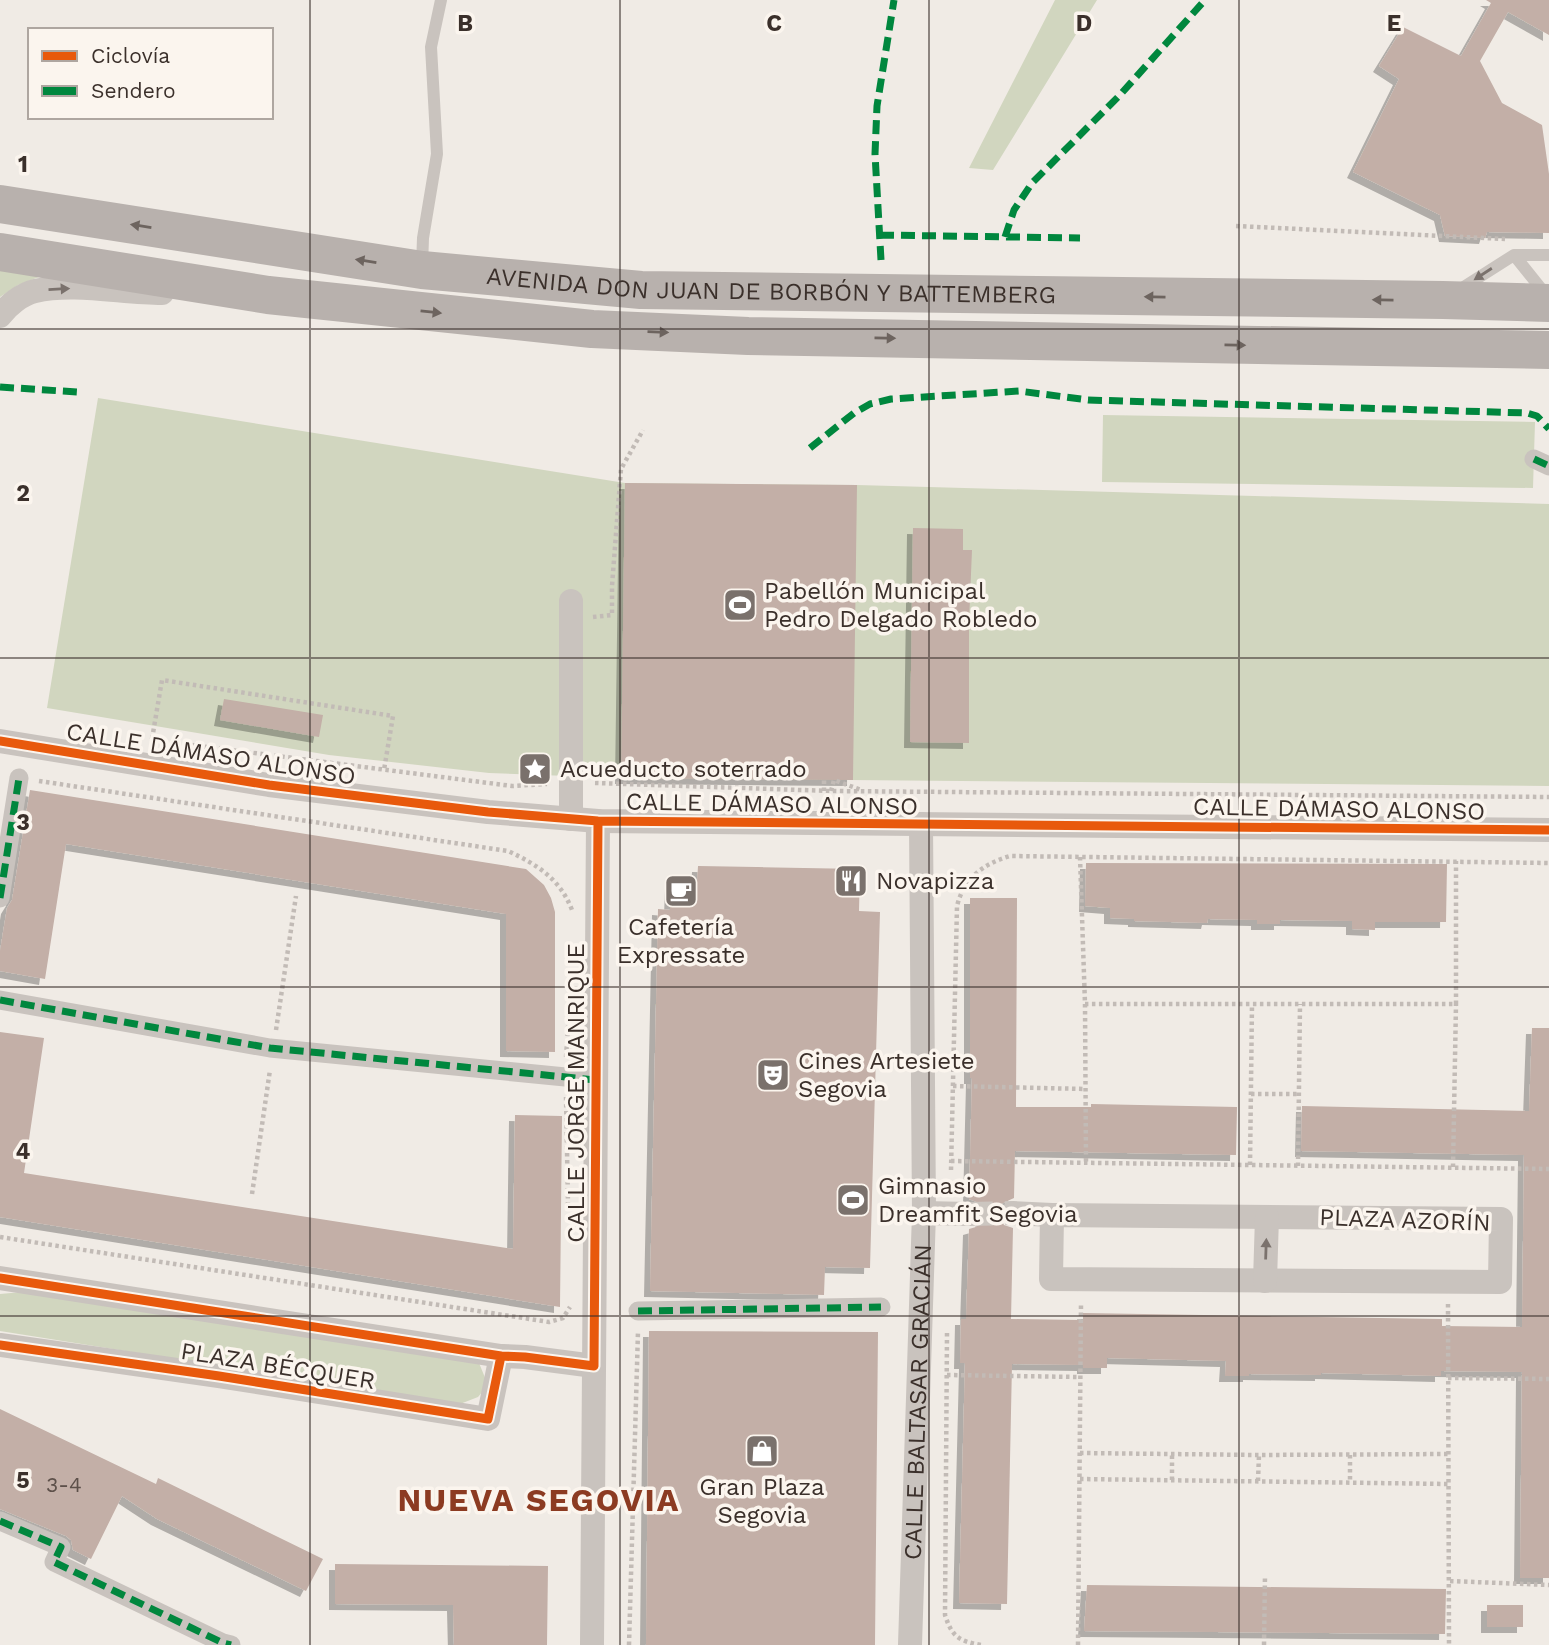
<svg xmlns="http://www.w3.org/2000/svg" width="1549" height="1645" viewBox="0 0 1549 1645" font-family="'Work Sans',sans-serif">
<defs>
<filter id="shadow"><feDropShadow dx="-6" dy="6" stdDeviation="0" flood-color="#0004"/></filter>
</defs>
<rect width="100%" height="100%" fill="#f0ebe5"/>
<!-- green -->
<path fill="#d1d6bf" d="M1055,0H1097L993,170L969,168Z
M0,267L44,275L18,285L0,297Z
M98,398L625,483L857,485L1549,504V786L621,778L489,773L329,755L47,708Z
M1103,415L1535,422L1533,488L1102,482Z
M22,1292L479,1363L488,1385L478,1397L460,1404L0,1331V1294Z"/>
<!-- building -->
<path fill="#c3afa7" filter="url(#shadow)" d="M1486,0H1549V35L1508,12L1480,61L1502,103L1542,125L1549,174V233L1487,232L1485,238L1445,236L1440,215L1353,172L1399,79L1379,66L1403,27L1461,56L1491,3Z
M625,483L857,485L853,780L621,778Z
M913,528L963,529V550H972L969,622V743L910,742Z
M224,699L323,715L319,737L220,720Z
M30,790L526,869L544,885L551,898L555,912V1052L506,1051V914L66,844L45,979L0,971V951L7,908L12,900Z
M1086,863L1447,864L1446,922H1375V930L1352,929V921L1280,920V924H1257V920L1208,919L1207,923L1134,921V919L1110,918V908L1085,906Z
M698,866L860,869L859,911L880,912L870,1268L825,1267L824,1295L650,1291L658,909L670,910L671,883H697Z
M970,898H1017L1016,1107H1091V1104L1237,1107L1236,1155L1015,1151L1014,1198L1001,1204L998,1213L1004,1225L1013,1228L1011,1319L1083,1320V1313L1442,1319V1326L1522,1327L1524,1155L1301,1151L1302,1106L1529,1111L1532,1028H1549V1578H1520L1522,1372L1441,1371V1376L1321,1373V1375L1249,1374V1376H1225L1226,1361L1107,1358V1368H1083V1365L1012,1364L1007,1604L959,1603L965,1363H960L961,1319H966L969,1229L976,1227L981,1222L984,1214L977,1202L969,1199L972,1078H970Z
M0,1032L44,1038L24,1173L513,1249L515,1115L562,1116L560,1307L0,1217Z
M649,1331L878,1332L875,1645H646Z
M0,1409L156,1484L158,1478L323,1559L306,1591L157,1519L122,1496L91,1559L73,1550L71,1540L66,1536L0,1509Z
M335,1564L548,1566L547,1645H454L453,1605L335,1604Z
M1087,1585L1446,1589L1445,1634L1084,1631Z
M1487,1605H1523V1627H1487Z"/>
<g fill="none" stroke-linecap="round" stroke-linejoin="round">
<!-- minor-tunnel -->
<path stroke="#ccc6c0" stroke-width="24" stroke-dasharray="24 12" stroke-linecap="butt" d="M969,1214L1013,1213"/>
<!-- path -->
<path stroke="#c2bbb6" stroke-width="4.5" stroke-dasharray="3.5 3.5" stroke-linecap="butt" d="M1236,226L1505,239
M593,617L612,615V586L621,469L643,430
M152,739L162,680L393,716L384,770
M184,744L512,786L547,784
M39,781L508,851C538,865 560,879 572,910
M595,783L831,791L1549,797
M824,791V779
M831,791L834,780L861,790
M1080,857L1085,1004H1456V861
M1085,1004L1086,1163
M276,1030L296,896
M566,1057L570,999
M953,1086L1085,1089
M1251,1094H1299
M566,1097L568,1204
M951,1161L1549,1169
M1250,1165L1252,1004
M1298,1166L1300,1004
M1453,1167L1456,1004
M951,1170L957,906C964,878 983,864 1010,856L1549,863
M252,1194L270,1070
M0,1237L549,1322L563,1318L570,1307
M1448,1304L1449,1645
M947,1333L945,1615C952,1637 959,1641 981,1645
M947,1375L1080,1377
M1448,1378L1549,1379
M1080,1453L1259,1455L1449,1454
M1350,1455V1483
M1080,1479L1449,1484
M1172,1480V1454
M1258,1481L1259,1455
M1450,1581L1549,1585
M629,1645L638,1331
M1078,1645L1081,1303
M1264,1645L1265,1575"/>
<!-- service -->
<path stroke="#c9c3be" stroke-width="12" d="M1514,255H1549
M422,266L423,238L437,154L431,47L441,0
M1459,290L1514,255L1547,296"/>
<!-- pedestrian -->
<path stroke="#c9c3be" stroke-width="19" d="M1534,459L1549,466
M0,898L19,778
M0,1000L270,1048L596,1080
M638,1311L881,1307
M0,1521L61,1547L54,1562L223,1643L231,1645"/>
<!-- minor -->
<g stroke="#c9c3be" stroke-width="24">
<path d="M0,316C8,305 22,294 35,291C73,282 122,293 162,293"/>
<path d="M0,741L269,785L488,812L598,821L1549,830"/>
<path d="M571,819V601"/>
<path d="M924,1213L969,1214"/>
<path d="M1013,1213L1052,1215"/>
<path d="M1052,1215L1501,1219L1500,1282L1051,1279Z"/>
<path d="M0,1278L501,1356L525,1357L594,1366"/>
<path d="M1265,1281L1267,1217"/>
<path d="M0,1345L219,1376L488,1419L501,1356"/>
<path d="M592,1645L598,821"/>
<path id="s1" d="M910,1645L924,1213L921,824"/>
</g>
<!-- primary -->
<g stroke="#b8b1ad" stroke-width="38">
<path id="s2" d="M0,204L422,270L641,290L1443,300L1549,303"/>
<path d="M0,252L268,295L592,329L748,336L1549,350"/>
</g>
<!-- quiet -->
<path stroke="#00873e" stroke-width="7" stroke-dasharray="14 7" stroke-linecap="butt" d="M880,235L1080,238
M1005,237L1014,210L1032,183L1119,96L1205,0
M881,260L875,154L877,106L894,0
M0,387L77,392
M810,448L854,413L870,404L891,399L1019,391L1088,400L1527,413L1537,416L1549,429
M1534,459L1549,466
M0,898L19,778
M0,1000L270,1048L596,1080
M638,1311L881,1307
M0,1521L61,1547L54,1562L223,1643L231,1645"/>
<defs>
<path id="cycleway" d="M0,741L269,785L488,812L598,821L1549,830
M0,1278L501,1356L525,1357L594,1366L598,821
M0,1345L219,1376L488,1419L501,1356"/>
</defs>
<!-- cycleway casing -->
<use href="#cycleway" stroke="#fbf5ee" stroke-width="13"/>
<!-- cycleway -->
<use href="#cycleway" stroke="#e8590c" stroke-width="9"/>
</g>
<!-- one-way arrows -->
<defs><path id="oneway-solid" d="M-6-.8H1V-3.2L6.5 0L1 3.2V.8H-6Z" transform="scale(1.75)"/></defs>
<g fill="#6d645f">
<use href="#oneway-solid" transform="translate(141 226) rotate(-171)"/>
<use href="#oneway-solid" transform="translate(366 261) rotate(-171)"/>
<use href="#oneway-solid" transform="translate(1155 297) rotate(-179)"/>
<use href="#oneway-solid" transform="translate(1383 300) rotate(-179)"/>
<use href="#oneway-solid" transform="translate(431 312) rotate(6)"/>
<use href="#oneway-solid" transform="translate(658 332) rotate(2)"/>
<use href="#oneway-solid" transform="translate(885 338) rotate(1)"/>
<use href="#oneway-solid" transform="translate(1235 345) rotate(1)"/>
</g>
<g fill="#7b726d">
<use href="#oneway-solid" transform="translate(1483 274) rotate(147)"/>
<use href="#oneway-solid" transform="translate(59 289) rotate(-3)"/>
<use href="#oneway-solid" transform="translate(1266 1249) rotate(-88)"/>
</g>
<!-- grid -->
<path fill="none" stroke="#3b302b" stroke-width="2" stroke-opacity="0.55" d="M310,0V1645M620,0V1645M929,0V1645M1239,0V1645M0,329H1549M0,658H1549M0,987H1549M0,1316H1549"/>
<!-- icons -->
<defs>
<symbol id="stadium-square" viewBox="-11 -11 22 22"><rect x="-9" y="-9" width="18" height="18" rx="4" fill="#7a716c" stroke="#fbf5ee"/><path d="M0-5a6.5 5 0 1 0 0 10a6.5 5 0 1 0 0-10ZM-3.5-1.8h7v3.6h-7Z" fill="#fff"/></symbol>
<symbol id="sight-square" viewBox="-11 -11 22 22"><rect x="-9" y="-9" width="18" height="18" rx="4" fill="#7a716c" stroke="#fbf5ee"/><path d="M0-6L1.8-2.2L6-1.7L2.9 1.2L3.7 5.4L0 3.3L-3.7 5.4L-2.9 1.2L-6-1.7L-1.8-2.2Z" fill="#fff"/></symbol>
<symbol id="restaurant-square" viewBox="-11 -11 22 22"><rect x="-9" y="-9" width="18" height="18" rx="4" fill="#7a716c" stroke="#fbf5ee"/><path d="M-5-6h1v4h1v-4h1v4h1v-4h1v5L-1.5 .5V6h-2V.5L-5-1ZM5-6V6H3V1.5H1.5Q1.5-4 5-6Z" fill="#fff"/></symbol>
<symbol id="cafe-square" viewBox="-11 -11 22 22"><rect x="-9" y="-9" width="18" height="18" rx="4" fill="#7a716c" stroke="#fbf5ee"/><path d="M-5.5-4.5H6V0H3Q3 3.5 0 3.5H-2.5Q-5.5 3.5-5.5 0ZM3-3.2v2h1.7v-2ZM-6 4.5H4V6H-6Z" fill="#fff"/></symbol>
<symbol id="theatre-square" viewBox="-11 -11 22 22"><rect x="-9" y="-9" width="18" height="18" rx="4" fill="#7a716c" stroke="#fbf5ee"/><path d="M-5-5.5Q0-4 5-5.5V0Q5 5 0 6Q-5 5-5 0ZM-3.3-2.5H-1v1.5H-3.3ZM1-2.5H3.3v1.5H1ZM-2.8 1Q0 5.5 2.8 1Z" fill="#fff"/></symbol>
<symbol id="shop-square" viewBox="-11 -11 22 22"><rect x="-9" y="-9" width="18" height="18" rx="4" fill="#7a716c" stroke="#fbf5ee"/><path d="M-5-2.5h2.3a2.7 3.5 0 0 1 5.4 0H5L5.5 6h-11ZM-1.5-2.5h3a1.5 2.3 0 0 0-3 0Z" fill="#fff"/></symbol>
</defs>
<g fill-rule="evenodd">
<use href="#stadium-square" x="721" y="586" width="38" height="38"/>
<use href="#sight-square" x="516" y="750" width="38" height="38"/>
<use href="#restaurant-square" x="832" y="862" width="38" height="38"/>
<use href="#cafe-square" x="662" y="872" width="38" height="38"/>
<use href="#theatre-square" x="754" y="1056" width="38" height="38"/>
<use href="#stadium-square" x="834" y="1181" width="38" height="38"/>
<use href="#shop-square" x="743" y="1432" width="38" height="38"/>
</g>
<g text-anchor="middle" stroke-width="7" stroke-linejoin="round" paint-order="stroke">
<!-- number labels -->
<g font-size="21" fill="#5d504a">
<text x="64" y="1492">3-4</text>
</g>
<!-- street labels -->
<g font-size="24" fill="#3b302b" stroke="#fbf5ee">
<text dy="8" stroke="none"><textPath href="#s2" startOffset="777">AVENIDA DON JUAN DE BORBÓN Y BATTEMBERG</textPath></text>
<text transform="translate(211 754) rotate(9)" y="8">CALLE DÁMASO ALONSO</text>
<text transform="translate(772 804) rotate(1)" y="8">CALLE DÁMASO ALONSO</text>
<text transform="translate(1339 809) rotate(1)" y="8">CALLE DÁMASO ALONSO</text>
<text transform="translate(576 1093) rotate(-90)" y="8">CALLE JORGE MANRIQUE</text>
<text transform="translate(1405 1220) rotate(2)" y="8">PLAZA AZORÍN</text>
<text transform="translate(278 1366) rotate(9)" y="8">PLAZA BÉCQUER</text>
<text dy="8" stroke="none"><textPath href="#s1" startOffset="243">CALLE BALTASAR GRACIÁN</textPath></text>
</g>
<!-- poi labels -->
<g font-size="24" fill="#3b302b" stroke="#fbf5ee" text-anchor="start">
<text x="764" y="599">Pabellón Municipal<tspan x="764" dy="28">Pedro Delgado Robledo</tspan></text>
<text x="560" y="777">Acueducto soterrado</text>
<text x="876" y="889">Novapizza</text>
<text x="681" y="935" text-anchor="middle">Cafetería<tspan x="681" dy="28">Expressate</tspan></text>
<text x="798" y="1069">Cines Artesiete<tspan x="798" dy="28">Segovia</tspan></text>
<text x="878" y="1194">Gimnasio<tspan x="878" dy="28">Dreamfit Segovia</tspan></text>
<text x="762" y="1495" text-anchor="middle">Gran Plaza<tspan x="762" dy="28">Segovia</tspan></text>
</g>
<!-- district labels -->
<g font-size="32" font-weight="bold" letter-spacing="2" fill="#8c3b22" stroke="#fbf5ee">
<text x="539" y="1511">NUEVA SEGOVIA</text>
</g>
</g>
<g font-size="23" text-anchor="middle" font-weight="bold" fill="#3b302b" stroke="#fbf5ee" stroke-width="7" stroke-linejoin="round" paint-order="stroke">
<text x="465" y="31">B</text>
<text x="774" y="31">C</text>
<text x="1084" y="31">D</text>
<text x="1394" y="31">E</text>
<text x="23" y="172">1</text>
<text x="23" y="501">2</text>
<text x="23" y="830">3</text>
<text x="23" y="1159">4</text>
<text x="23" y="1488">5</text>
</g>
<!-- legend -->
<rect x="28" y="28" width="245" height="91" fill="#fbf5ee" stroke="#aea6a0" stroke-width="2"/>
<rect x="42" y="51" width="35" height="10" fill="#e8590c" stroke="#aea6a0" stroke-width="2"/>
<text x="91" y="63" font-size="21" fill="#3b302b">Ciclovía</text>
<rect x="42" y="86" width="35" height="10" fill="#00873e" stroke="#aea6a0" stroke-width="2"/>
<text x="91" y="98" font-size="21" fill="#3b302b">Sendero</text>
</svg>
